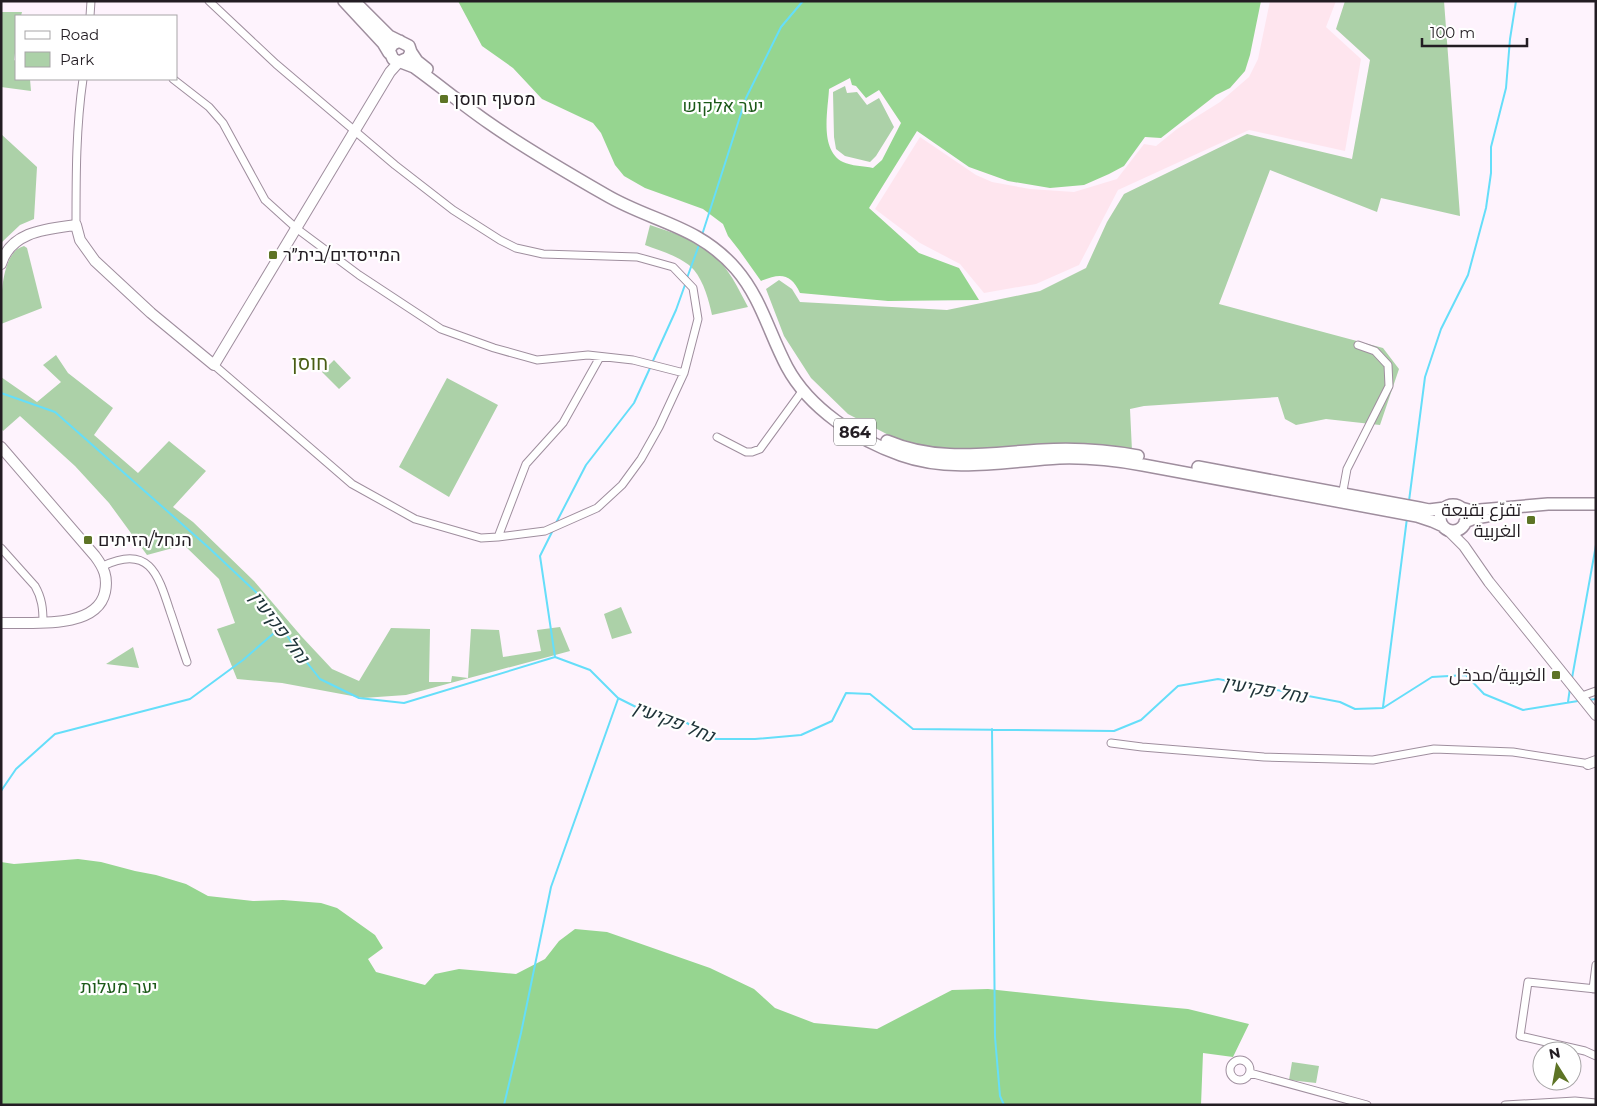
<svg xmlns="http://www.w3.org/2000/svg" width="1597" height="1106" viewBox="0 0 1597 1106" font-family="Montserrat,Cairo,Heebo,sans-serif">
<rect width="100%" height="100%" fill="#fef3fd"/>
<!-- industrial -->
<path fill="#fee5ee" d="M1270,1H1336L1326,27L1361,59L1345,151L1249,130L1118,190L1079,265L1036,284L984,293L960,264L920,243L875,209L920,137L976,175L992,182L1030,189L1074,192L1117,179L1144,144L1156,146L1177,129L1220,102L1249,77L1258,59Z"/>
<!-- green -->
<path fill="#acd1a8" d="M1345,1H1444L1460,216L1381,198L1377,212L1270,170L1219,304L1383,348L1399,369L1380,425L1326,419L1296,425L1285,419L1278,397L1144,406L1130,409L1132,451L943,452L906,444L848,414L811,378L784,336L766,289L779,280L792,289L800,302L947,310L1040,291L1086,268L1107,222L1124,194L1247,134L1352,159L1370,60L1336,29Z
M1,12H22L21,16H16V46L14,60L16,61V79H30L31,91L1,87Z
M845,86L847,93L857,92L867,105L879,98L894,127L876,156L870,162L845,156L836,149L834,137L833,92Z
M1,134L37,167L34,219L20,225L1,243Z
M650,225C669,232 691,237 707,250C727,264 737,286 748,307L712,315C709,301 704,282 694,270C683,257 660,251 645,245Z
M24,246L27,248L42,308L1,324C1,303 0,252 24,246Z
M56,355L68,373L113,408L94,435L138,473L169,441L206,471L173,507L193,522L254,581L302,637L332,669L359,681L391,628L430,629L429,682H451L452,676L468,678L471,629L499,630L503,657L541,651L537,630L560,627L570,651L406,695L363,698L282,683L237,679L217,629L235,623L219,579L184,545L147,555L109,503L75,466L20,416L3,431L1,428V377L37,402L61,382L43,365Z
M334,360L351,378L339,389L322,372Z
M447,378L498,405L449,497L399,467Z
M621,607L632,633L612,639L604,614Z
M133,647L139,668L106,664Z
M1292,1062L1319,1066L1316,1083L1289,1080Z"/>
<!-- forest -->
<path fill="#96d590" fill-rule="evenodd" d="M458,1H1261L1250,55L1245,71L1230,88L1216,95L1161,138L1145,137L1124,166L1109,174L1084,185L1050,188L1008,181L969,167L917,131L869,208L919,253L959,268L979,300L888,301L800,293C791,273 780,273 761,281L739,250L728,236L723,224L703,209L645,188L624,176L615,165L601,133L593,123L542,99L513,68L482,46ZM850,78L852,85L856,86L866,98L879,90L901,123L882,160L873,168C864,166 851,166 843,162C819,150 828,110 829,89Z
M78,859L101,862L135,871L156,875L186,884L208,896L253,901L283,900L321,903L337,908L375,935L383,948L368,959L376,972L425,985L435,974L459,969L516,974L545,959L559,941L575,929L607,932L710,968L754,989L775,1008L814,1023L877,1029L952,990L988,989L1100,1001L1188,1009L1249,1024L1233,1057L1203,1053L1201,1105H1V862L14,864Z"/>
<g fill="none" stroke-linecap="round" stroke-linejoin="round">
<!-- stream -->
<path stroke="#65def9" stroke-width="2" d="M702,235L746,98L781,27L803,1
M687,278L699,245
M652,363L676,310L686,282
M1,393L55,412L208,547L259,595L297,650L320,679L359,698L404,703L555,657L590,670L618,698L650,714L685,722L716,739H755L801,735L832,721L846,693L870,694L913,729L1114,731L1141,720L1178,686L1218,679L1340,702L1355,709L1383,708L1432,677L1466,675L1484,694L1523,710L1578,701
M1409,501L1425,377L1441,329L1468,275L1486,208L1491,173V147L1506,88L1510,39L1516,1
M556,523L586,465L634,403L650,368
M553,530L540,556L555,657
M1572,678L1596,545
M1588,700L1596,699
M1568,702L1570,688
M1383,707L1407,518
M992,729L995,1037L1000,1096L1004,1105
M1,791L16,769L55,734L190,699L243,660L281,627
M504,1105L521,1033L551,887L618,699"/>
<defs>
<path id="street" d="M209,1L276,64L395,165L453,210L500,240L516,248L543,254L637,257L673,267L693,288L698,319L684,373L659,427L641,459L622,485L597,508L545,531L498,537L481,538L415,519L352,484L214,365
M90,16L91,1
M173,79L209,107L223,123L265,200L296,228L359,275L441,329L494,348L537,360L588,355L633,360L684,373
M76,225C76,176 76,127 83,79
M717,437L746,452H752L760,449L803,390
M1342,496L1347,469L1389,386L1388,365L1375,351L1358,345
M498,537L526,464L563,423L600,357
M1,548L35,586C42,598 43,609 43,622
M103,566C149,544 158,574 170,611C176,628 181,645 187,662
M1582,696L1596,691
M1111,743L1142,747L1264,757L1373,760L1434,749L1513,752L1590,764
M1593,989L1596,965
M1596,989L1528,982L1520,1036L1585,1051L1596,1056
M1230 1070a10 10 0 1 1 20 0a10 10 0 1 1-20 0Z
M1250,1073L1367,1105
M1505,1105L1575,1101L1596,1103"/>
<path id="secondary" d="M1,264C11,231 47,229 76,225L80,240L95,261L151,313L214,365L390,72L399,62
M1,447L95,556C104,568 108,577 105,592C97,630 31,622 1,623
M1448,530L1464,546L1489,582L1596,715
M1588,764L1596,761"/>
<path id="primary" d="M344,1L383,43L389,53
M354,1L389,36L409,46L411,52L408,58L399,62L393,59L389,50L393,44L400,41
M411,52L417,61L427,69
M401,62L414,67C439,85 463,105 489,123C526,149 566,172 606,195C652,222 698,225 736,269C761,298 769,333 787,367C809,408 857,440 901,455C951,473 1007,461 1059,458C1088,457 1115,460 1143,465L1417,516L1432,521L1443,526
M887,441C939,463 988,453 1042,450C1075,448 1106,450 1138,456
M1198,467L1419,508L1429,510L1445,508
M1440 518a13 13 0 1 1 26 0a13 13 0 1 1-26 0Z
M1461,508L1472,511L1480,510L1548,504H1596
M1465,522L1475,518L1487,516"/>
</defs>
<!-- street casing -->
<use href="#street" stroke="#9f8e9e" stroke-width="9"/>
<!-- secondary casing -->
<use href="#secondary" stroke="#9f8e9e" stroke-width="12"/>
<!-- primary casing -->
<use href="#primary" stroke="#9f8e9e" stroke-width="14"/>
<!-- street -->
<use href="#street" stroke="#fff" stroke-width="7"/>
<!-- secondary -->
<use href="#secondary" stroke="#fff" stroke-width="10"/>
<!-- primary -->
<use href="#primary" stroke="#fff" stroke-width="11"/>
</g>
<!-- markers -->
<g fill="#5d7425" stroke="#fff" stroke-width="2">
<rect x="439" y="94" width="10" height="10" rx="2.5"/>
<rect x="268" y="250" width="10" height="10" rx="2.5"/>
<rect x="1526" y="515" width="10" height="10" rx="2.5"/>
<rect x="83" y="535" width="10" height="10" rx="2.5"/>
<rect x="1551" y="670" width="10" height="10" rx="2.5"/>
</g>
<g text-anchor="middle" stroke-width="4.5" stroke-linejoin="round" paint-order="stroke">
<!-- shield labels -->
<rect fill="#fff" stroke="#656165" stroke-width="1" x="834" y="418.5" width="42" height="27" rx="4"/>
<g font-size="16" font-weight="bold" fill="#231d23">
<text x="855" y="438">864</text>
</g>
<!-- poi labels -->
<g font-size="18" fill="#231d23" stroke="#fff" text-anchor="start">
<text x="454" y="105">מסעף חוסן</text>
<text x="283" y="261">המייסדים/בית״ר</text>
<text x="1521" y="516" text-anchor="end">تفرّع بقيعة<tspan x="1521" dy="21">الغربية</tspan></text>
<text x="98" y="546">הנחל/הזיתים</text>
<text x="1546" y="681" text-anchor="end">الغربية/مدخل</text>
</g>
<!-- park labels -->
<g font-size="18" fill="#1c5919" stroke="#fff">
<text x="723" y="112">יער אלקוש</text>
<text x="119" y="993">יער מעלות</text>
</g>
<!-- water labels -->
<g font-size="19" font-style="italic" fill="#1e3338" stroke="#fff">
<text transform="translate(280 627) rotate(53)" y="7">נחל פקיעין</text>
<text transform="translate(1265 689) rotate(10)" y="7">נחל פקיעין</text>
<text transform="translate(674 721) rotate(21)" y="7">נחל פקיעין</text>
</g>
<!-- quarter labels -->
<g font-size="20" fill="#4a5e15" stroke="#fff">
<text x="310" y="370">חוסן</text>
</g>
</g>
<!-- border -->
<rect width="1597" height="1106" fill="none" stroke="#231d23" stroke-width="5"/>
<!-- legend -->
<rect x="15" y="15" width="162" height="65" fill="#ffffff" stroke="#a7a5a7"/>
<rect x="25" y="31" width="25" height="8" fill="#ffffff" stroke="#a7a5a7"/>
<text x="60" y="40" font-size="15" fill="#231d23">Road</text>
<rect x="25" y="52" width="25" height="15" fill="#acd1a8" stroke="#a7a5a7"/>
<text x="60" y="65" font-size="15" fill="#231d23">Park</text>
<!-- north arrow -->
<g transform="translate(1557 1066) rotate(349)"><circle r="24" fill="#ffffff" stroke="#a7a5a7"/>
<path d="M0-4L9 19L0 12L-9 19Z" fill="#5d7425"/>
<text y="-8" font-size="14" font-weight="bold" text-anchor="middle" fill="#231d23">N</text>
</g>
<!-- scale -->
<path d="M1422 38v8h105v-8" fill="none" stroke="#231d23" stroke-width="2.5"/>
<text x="1430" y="38" font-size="15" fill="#231d23" stroke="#ffffff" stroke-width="4" paint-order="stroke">100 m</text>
</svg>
